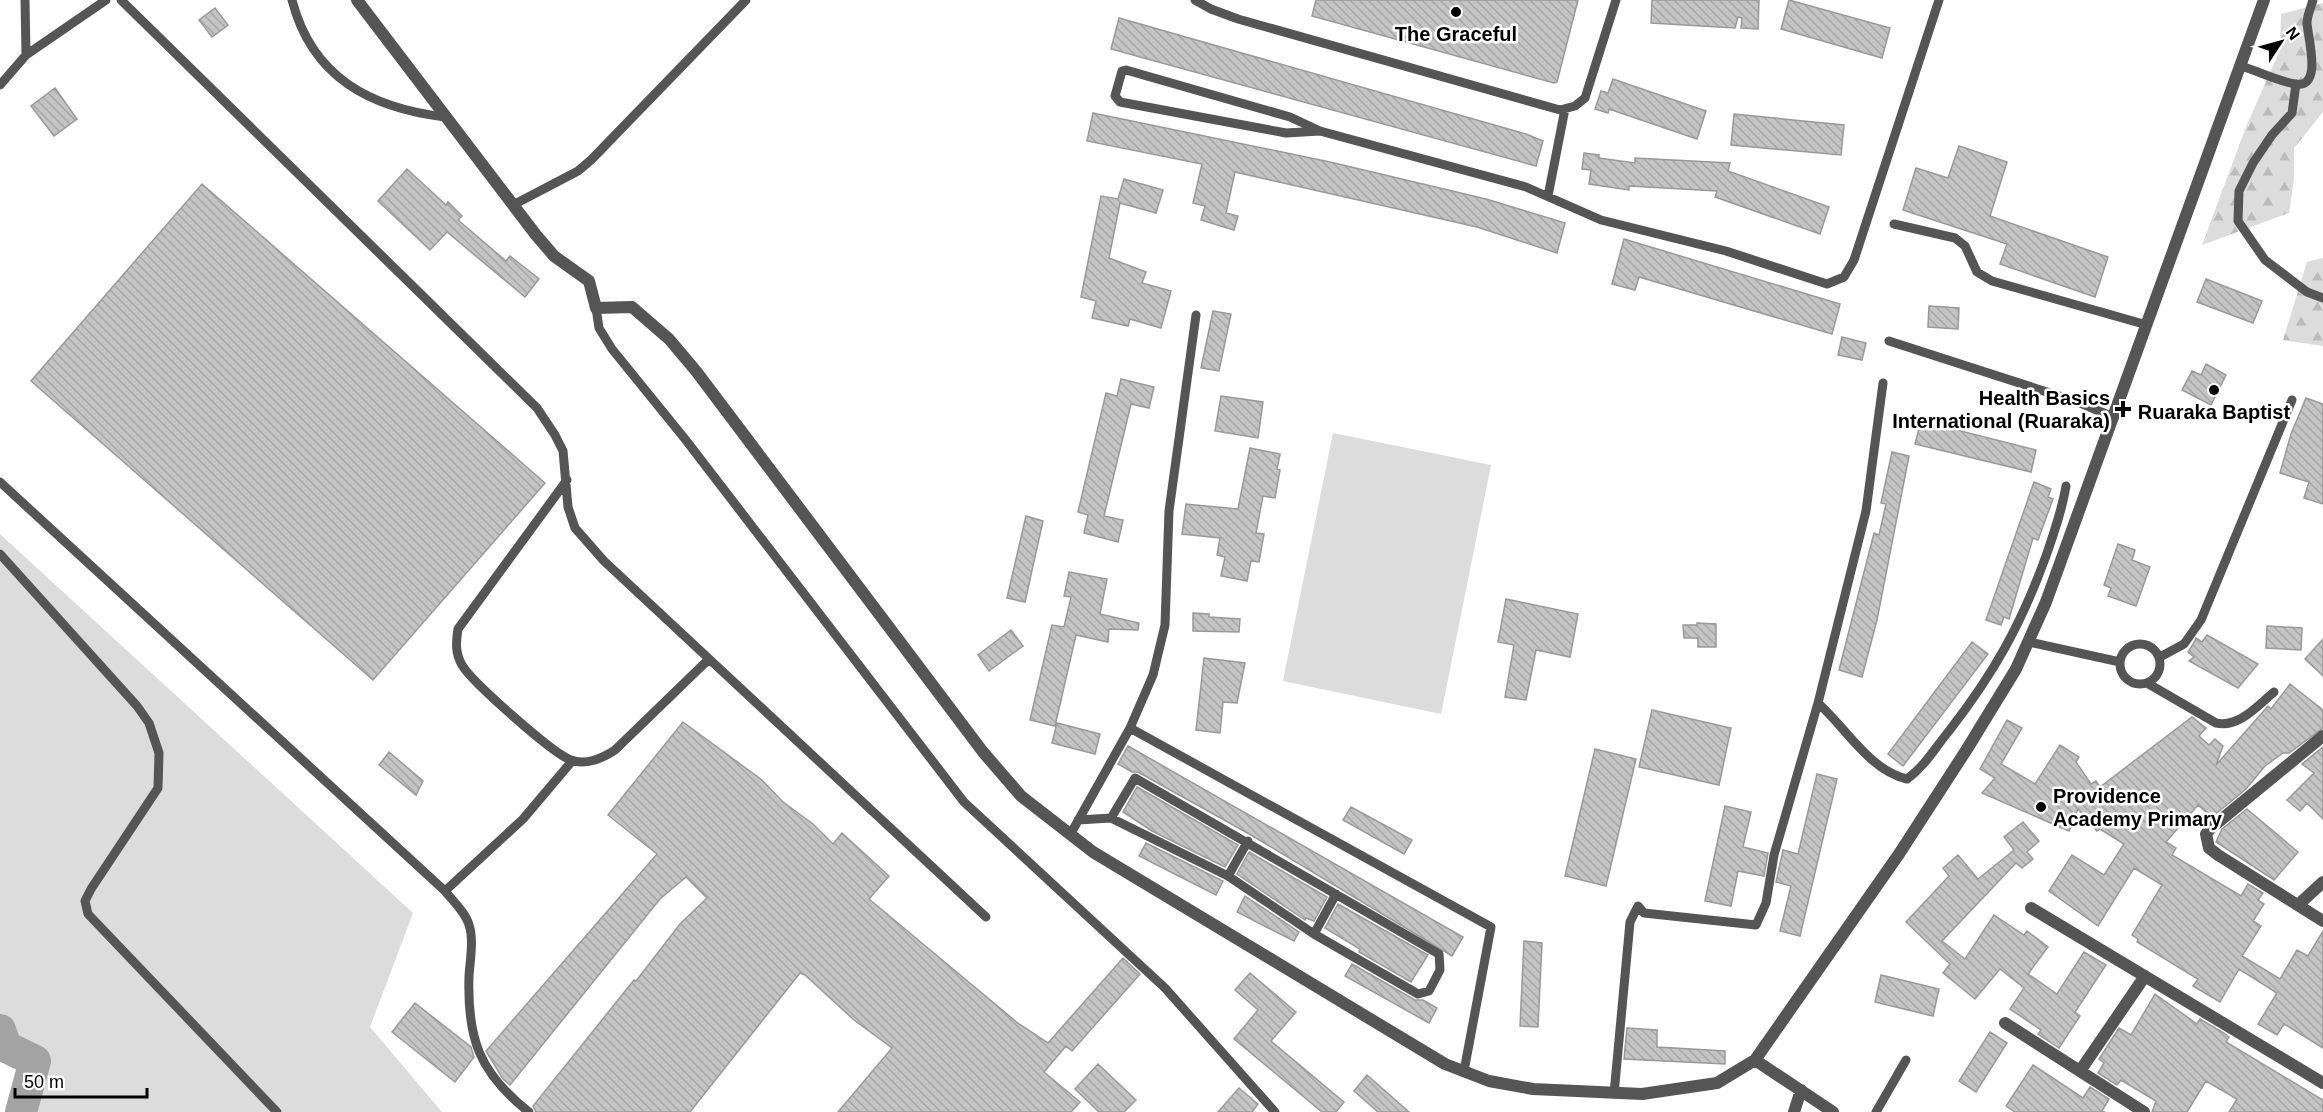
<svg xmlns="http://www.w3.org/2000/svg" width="2323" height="1112" viewBox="0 0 2323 1112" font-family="Helvetica,sans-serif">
<defs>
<pattern id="forest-firs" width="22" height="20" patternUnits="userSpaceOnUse" patternTransform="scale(1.5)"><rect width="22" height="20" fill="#dcdcdc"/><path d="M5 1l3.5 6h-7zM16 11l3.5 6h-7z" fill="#bbb"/></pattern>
<pattern id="building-back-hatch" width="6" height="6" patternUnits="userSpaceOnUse" patternTransform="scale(1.5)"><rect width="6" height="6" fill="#c4c4c4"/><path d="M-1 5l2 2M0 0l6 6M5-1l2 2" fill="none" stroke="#a7a7a7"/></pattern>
</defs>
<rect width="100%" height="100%" fill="#fff"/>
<!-- green -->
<path fill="#dcdcdc" d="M1333,433L1491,465L1441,714L1283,681Z
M0,534L413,913L370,1027L442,1112H11L19,1065L0,1053Z"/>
<!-- forest -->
<path fill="url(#forest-firs)" d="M2323,3V112L2294,148V179L2289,213L2202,245L2246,127L2280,50L2281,14Z
M2323,258V346L2283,340L2307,262Z"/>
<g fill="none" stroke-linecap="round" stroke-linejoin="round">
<!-- river -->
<path stroke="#a3a3a3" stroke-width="32" d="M0,1030L6,1047L35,1061L21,1112"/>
</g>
<!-- building -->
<path fill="url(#building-back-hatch)" stroke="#999" stroke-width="1.5" d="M1316,0H1578L1557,82L1554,83L1312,16Z
M1652,0H1759L1758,29L1741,28L1742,18L1738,17L1735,28L1651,23Z
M1789,0L1890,28L1882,58L1781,29Z
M215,8L228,25L212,37L199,20Z
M1119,18L1526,134L1543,141L1536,166L1111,49Z
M1613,79L1706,111L1697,139L1609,109L1608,113L1595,109L1601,91L1608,93Z
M55,88L77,119L54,136L31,106Z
M1093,113L1330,162L1486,199L1565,223L1557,253L1477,227L1235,172L1226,213L1238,216L1234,230L1201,220L1205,206L1193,203L1202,164L1087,141Z
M1734,114L1844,125L1841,155L1731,145Z
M1959,146L2007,162L1990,216L2108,257L2095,297L2000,264L2007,244L1903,210L1916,168L1948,178Z
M1584,153L1599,155V158L1635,163V158L1730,163L1728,171L1829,207L1820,234L1715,197L1717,191L1629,186V190L1589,184L1591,170L1582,169Z
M407,169L446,205L448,202L462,216L458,220L506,261L510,256L539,279L525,297L447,232L430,250L378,201Z
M1124,179L1163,190L1156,213L1120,203L1109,258L1146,272L1142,283L1171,291L1161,328L1130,319L1128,326L1092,318L1096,301L1081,297L1101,196L1118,199Z
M202,184L545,483L373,680L31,381Z
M1624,239L1840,304L1832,334L1639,277L1635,290L1612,284Z
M2206,279L2262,301L2253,323L2197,302Z
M1929,306L1959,308L1958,329L1928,327Z
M1213,311L1231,314L1219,371L1201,368Z
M1842,337L1866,343L1862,360L1838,355Z
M2206,364L2226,375L2211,405L2182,390L2192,371L2201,375Z
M1121,379L1154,387L1149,408L1131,404L1104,516L1123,520L1118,542L1084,533L1088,515L1078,512L1106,393L1117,396Z
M1221,396L1263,402L1258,438L1215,431Z
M2306,398L2323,404V504L2304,498L2309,482L2280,473L2291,434Z
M1921,421L2036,450L2031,472L1915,444Z
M1250,448L1280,454L1277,469L1280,470L1275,498L1263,496L1256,533L1264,534L1259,562L1251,561L1247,581L1221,576L1225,557L1217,555L1220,538L1182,534L1186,504L1238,509Z
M1892,452L1909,456L1877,620L1862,677L1839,670L1874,533L1879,535L1886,504L1881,503Z
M2034,482L2051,489L2048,497L2053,499L2038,540L2033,538L2009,619L2004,617L2001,625L1986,620Z
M1026,516L1043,521L1025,602L1007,598Z
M2118,544L2135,550L2132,560L2150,567L2136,606L2108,596L2111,588L2104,585Z
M1069,572L1107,579L1100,614L1139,623L1138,630L1109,629L1108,642L1076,635L1055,726L1030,720L1052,625L1064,627L1071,597L1064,596Z
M1506,599L1578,614L1570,657L1536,650L1526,700L1505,697L1514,645L1498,642Z
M1193,613L1209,614V617L1240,619L1239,632L1193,631Z
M1697,623L1716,624V647H1698V638H1684L1683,625H1697Z
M2267,626L2302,628L2301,650L2266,648Z
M1011,630L1023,646L989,671L978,655Z
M2207,635L2258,664L2238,688L2189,661L2194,657L2188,652L2195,641L2196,638L2202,642Z
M2323,639V676L2305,659Z
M1972,642L1988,654L1903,766L1888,754Z
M1204,658L1245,663L1237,703L1223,702L1220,733L1196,730Z
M2290,684L2323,710V728L2289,753H2283L2265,766L2246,789L2212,817L2198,805L2166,842L2176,848L2172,855L2241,896L2248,884L2263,893L2258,900L2264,904L2253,921L2261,926L2242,956L2280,979L2297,950L2308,956L2323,931V1048L2284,1024L2277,1035L2258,1024L2277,993L2239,969L2220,1002L2193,986L2198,979L2137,942L2138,939L2132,935L2162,885L2134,868L2098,926L2049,891L2072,855L2104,875L2124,844L2100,829L2097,831L2078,809L2069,831L1982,793L1995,778L1980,769L2007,720L2022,728L2001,764L2035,784L2060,745L2079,757L2076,762L2091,784L2096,781L2100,787L2192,717L2206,728L2199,736L2209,745L2215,739L2223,746L2216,765L2268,706L2271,709Z
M1652,710L1731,728L1719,785L1639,767Z
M683,722L762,780L783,802L813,824L833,844L842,833L889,876L869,899L1019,1024L1048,1043L1123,958L1140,974L1072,1051L1066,1046L1044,1072L1080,1102L1071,1112H838L892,1048L854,1020L805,975L800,973L690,1112H536L533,1106L634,980L636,981L680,924L707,898L686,877L660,899L510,1085L503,1079L486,1051L657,854L608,815Z
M1057,723L1100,734L1095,754L1052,743Z
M1128,746L1463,937L1452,956L1251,835L1138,772H1132L1118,764Z
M2323,747V819L2307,803L2300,811L2287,800L2314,773L2302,764Z
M1595,749L1636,759L1606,886L1565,876Z
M389,752L423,781L416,795L379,765Z
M1817,774L1837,779L1800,936L1780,931L1791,886L1776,882L1783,850L1798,854Z
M1137,787L1238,845L1225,867L1152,831L1123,812Z
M1725,806L1751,812L1743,847L1768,853L1764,876L1738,871L1731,906L1705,901Z
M1351,807L1412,840L1404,854L1343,820Z
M2247,809L2298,852L2274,880L2216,842L2222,829Z
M2023,822L2039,841L2027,852L2033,859L2022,868L2016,863L1942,941L1965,959L1994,915L2024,935L2027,931L2048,947L2028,974L2057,994L2084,952L2106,965L2075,1012L2080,1016L2059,1048L2038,1034L2041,1030L2010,1009L2024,988L2000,969L1975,999L1943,973L1950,964L1906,922L1949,876L1943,868L1958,855L1978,879L2014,850L2004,837Z
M1146,843L1223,881L1216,895L1139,856Z
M1249,852L1327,897L1314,921L1306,918L1305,920L1237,874Z
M1245,896L1299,932L1294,941L1237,912Z
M1338,904L1428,955L1411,982L1359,952L1360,949L1325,928Z
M1524,941L1542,943L1538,1027L1520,1026Z
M1352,964L1415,1000H1423L1437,1008L1429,1023L1345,976Z
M1250,973L1296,1012L1271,1041L1344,1102L1336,1112H1322L1234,1039L1258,1010L1235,990Z
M1881,975L1939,989L1933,1016L1875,1002Z
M2155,994L2197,1024L2200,1019L2224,1033L2229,1037L2226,1042L2323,1100V1112H2229L2237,1099L2206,1081L2187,1112H2152L2156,1101L2121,1080L2117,1085L2098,1073L2104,1063L2099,1059L2119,1028L2131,1035Z
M415,1003L471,1047L474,1057L455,1082L392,1032Z
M1627,1028L1657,1030V1047L1725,1051V1064L1624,1059Z
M1990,1032L2007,1043L1976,1092L1959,1081Z
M1098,1064L1136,1100L1124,1112H1099L1075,1089Z
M2033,1065L2083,1098L2090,1087L2109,1099L2102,1111L2105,1112H2015L2006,1106Z
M1367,1075L1409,1112H1378L1354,1091Z
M1239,1088L1258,1104L1252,1112H1218Z"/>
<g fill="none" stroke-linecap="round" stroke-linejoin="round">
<!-- lane -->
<path stroke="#555" stroke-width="9" d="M25,0L26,55
M121,0L537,408L555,435L563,451L568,507L575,528L604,561L986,917
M292,0C312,78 371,108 445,117
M1195,0L1211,9L1238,19L1560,110L1575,106L1585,98L1616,0
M2241,66C2258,71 2277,81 2295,84C2323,89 2308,39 2307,23C2307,16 2311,7 2313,0
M2296,84L2292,113L2272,135L2253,163L2239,191L2238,221L2265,260L2307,292L2323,298
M0,85L26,55L106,0
M1320,131L1286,133L1120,102L1115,96L1122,71L1126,70L1290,117L1320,131L1526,187L1601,220L1726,251L1827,284L1844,277L1854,260L1939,0
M1548,196L1565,109
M513,205L578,171L591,160L746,0
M1894,224L1955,238L1965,246L1977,272L1992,281L2147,325
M596,308L599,328L612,349L685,439L964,802L1165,988L1275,1112
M1889,341L2078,402L2113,417
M567,480L458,629C456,642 455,653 462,665C471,681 553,754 571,760C585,766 603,758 615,750L709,659
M0,482L445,891C452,900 466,913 469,925C474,939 470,961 469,976C467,1038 479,1073 529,1112
M0,554L137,706L149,723L159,753L158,788L91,889L85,901L88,914L277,1112
M2029,642L2120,662
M2120 664a20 20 0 1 1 40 0a20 20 0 1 1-40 0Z
M2160,657L2184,644L2201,620L2292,400
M2147,683L2216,723C2239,728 2257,706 2274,692
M1818,703C1846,728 1869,770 1907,779C1925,766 1935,748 1949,731C1994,673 2021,625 2046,556C2054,533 2062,510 2066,486
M1130,728L1153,675L1165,625L1169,511L1196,315
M1078,820L1111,818L1135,778L1439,954L1440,970L1429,991L1418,994L1314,934L1228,876L1111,818
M1070,835L1130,728L1491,927L1464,1071
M1228,876L1248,841
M445,891L523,819L572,761
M1314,934L1336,894
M1614,1094L1630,922L1638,906L1644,913L1756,925L1766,903L1774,855L1818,703L1866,511L1883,383
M1876,1112L1906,1060"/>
<!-- street -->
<path stroke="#555" stroke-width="12" d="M357,0L536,235L554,256L589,281L596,308L632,307L669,339L696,371L983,752L1021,796L1093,852L1445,1064L1489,1081L1533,1089L1642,1094L1717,1083L1755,1060L1899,854L1967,749L2016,669L2046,602L2264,0
M2323,736L2211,828L2206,834L2209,848L2218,855L2323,921
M2298,905L2323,882
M2031,908L2323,1083
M2005,1023L2144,1112
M1755,1060L1833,1112
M2080,1071L2145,976
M1794,1112L1801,1090"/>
</g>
<!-- markers -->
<g fill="#000" stroke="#fff" stroke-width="2">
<circle cx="1456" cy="12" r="6"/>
<circle cx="2214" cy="390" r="6"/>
<path d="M2120 400h6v6h6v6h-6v6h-6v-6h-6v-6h6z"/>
<circle cx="2041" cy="807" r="6"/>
</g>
<g text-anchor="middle" stroke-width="5" stroke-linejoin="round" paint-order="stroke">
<!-- poi labels -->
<g font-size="20" font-weight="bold" fill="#000" stroke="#fff">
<text x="1456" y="41">The Graceful</text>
<text x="2110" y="405" text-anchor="end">Health Basics<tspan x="2110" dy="23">International (Ruaraka)</tspan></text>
<text x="2214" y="419">Ruaraka Baptist</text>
<text x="2053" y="803" text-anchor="start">Providence<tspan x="2053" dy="23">Academy Primary</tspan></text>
</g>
</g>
<!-- north arrow -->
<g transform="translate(2281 42) rotate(54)" stroke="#ffffff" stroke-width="4.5" paint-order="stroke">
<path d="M0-4.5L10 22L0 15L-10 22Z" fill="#000000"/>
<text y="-9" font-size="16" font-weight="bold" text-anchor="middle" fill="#000000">N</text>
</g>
<!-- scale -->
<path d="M15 1088v9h132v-9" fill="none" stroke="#000000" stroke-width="3"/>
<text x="24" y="1088" font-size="18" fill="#000000" stroke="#ffffff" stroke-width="4.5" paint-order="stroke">50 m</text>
</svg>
